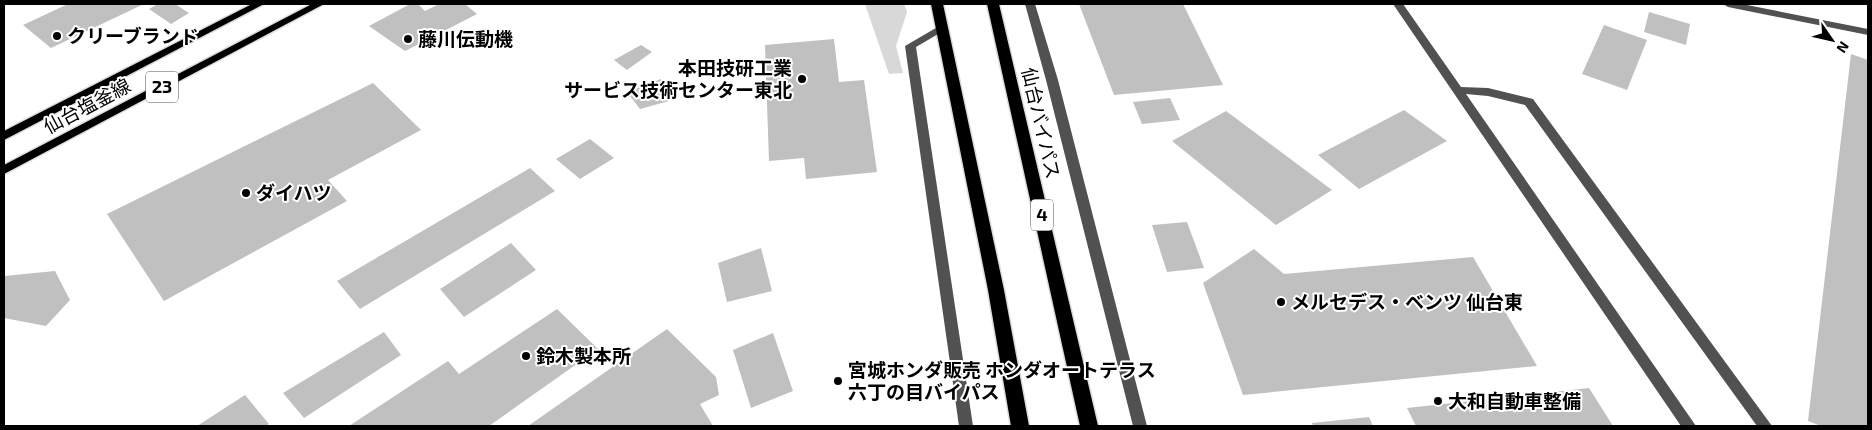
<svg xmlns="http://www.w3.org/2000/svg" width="1872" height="430" viewBox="0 0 1872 430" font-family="'Exo 2','Noto Sans JP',sans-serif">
<rect width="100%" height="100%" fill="#fff"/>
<!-- green -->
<path fill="#d8d8d8" d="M865,4H904L907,12L896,46L903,73L889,74Z"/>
<!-- building -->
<path fill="#c0c0c0" d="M68,4H144L51,48L23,25Z
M158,4H175L189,13L171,24L149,9Z
M410,4H418L425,11L439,4H465L477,14L405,51L369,26Z
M1079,4H1183L1223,85L1114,95Z
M1649,12L1690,24L1686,45L1644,32Z
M1604,25L1647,40L1627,90L1582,74Z
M834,39L839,82L864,80L877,172L806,179L804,158L769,161L765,45Z
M641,45L652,52L627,70L614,60Z
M1851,54L1868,60V426H1821L1808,421Z
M661,79L669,101L640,109L627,92Z
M373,83L421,130L328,180L347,201L164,301L107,214Z
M1170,98L1180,120L1142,124L1133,102Z
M1404,110L1447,141L1359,189L1318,155Z
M1226,111L1332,190L1276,225L1172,141Z
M590,139L614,158L580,179L556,159Z
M530,168L555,191L360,309L337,281Z
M1187,222L1204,268L1167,272L1152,225Z
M511,243L536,270L464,317L440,289Z
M761,248L772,291L727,302L718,263Z
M1254,249L1284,274L1473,257L1537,366L1243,395L1203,283Z
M55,271L70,300L46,326L4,318V276Z
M557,309L598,349L489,426H349L448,361L459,374Z
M667,329L716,377L719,395L700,404L713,426H528Z
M384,332L401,355L304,418L283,393Z
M773,333L793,391L751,408L733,350Z
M1589,388L1613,426H1416L1407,408Z
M245,395L269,424L266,426H197Z
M1369,417L1373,426H1313L1312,423Z"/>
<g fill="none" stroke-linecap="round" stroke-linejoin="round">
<defs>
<path id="major" d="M252,4H264L4,140V131Z
M312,4H324L4,174V165Z"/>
<path id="highway" d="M931,4H943L1004,290L1029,426H1011L988,290Z
M987,4H999L1098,426H1080Z"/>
</defs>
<!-- major casing -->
<use href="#major" stroke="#dbdbdb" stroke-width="3"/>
<!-- highway casing -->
<use href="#highway" stroke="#dbdbdb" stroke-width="3"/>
<!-- minor -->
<path fill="#515151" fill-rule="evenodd" d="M1025,4H1035L1058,80L1147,426H1133L1046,80Z
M1393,4H1403L1461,87L1488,88L1533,99L1772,426H1757L1525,105L1488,96L1466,94L1696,426H1681Z
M1723,4H1742L1868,29V35L1728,7Z
M941,25L946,28L945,30L916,47L973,426H959L905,46Z"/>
<!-- major -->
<use href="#major" fill="#000" fill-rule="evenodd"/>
<!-- highway -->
<use href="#highway" fill="#000" fill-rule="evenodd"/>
</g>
<!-- markers -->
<g fill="#000" stroke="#fff" stroke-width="2">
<circle cx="57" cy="36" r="5"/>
<circle cx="408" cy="39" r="5"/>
<circle cx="802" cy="79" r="5"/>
<circle cx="246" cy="193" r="5"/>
<circle cx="1281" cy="302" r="5"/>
<circle cx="526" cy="356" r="5"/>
<circle cx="838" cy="381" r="5"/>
<circle cx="1438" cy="401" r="5"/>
</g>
<g text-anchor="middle" stroke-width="4" stroke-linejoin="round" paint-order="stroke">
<!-- shield labels -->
<g fill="#fff" stroke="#4c4c4c" stroke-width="1">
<rect x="146" y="71.5" width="32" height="31" rx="4"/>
<rect x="1031" y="199.5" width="22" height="31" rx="4"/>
</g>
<g font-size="18" font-weight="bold" fill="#000">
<text x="162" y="93">23</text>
<text x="1042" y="221">4</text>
</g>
<!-- poi labels -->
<g font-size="19" font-weight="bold" fill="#000" stroke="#fff" text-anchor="start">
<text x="67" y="43">クリーブランド</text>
<text x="418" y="46">藤川伝動機</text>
<text x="792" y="75" text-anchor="end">本田技研工業<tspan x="792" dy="22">サービス技術センター東北</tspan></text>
<text x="256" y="200">ダイハツ</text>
<text x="1291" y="309">メルセデス・ベンツ 仙台東</text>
<text x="536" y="363">鈴木製本所</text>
<text x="848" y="377">宮城ホンダ販売 ホンダオートテラス<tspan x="848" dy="22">六丁の目バイパス</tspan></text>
<text x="1448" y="408">大和自動車整備</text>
</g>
<!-- street labels -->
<g font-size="19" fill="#000" stroke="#fff">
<text transform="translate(87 106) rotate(-28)" y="7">仙台塩釜線</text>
<text transform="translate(1041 123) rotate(77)" y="7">仙台バイパス</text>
</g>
</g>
<!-- border -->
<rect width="1872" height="430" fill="none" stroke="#000000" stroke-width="10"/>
<!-- north arrow -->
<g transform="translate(1832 40) rotate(124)" stroke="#ffffff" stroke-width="4" paint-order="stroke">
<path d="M0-4L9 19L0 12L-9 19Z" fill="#000000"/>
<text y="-8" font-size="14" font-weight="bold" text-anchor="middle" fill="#000000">N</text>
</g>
</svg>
